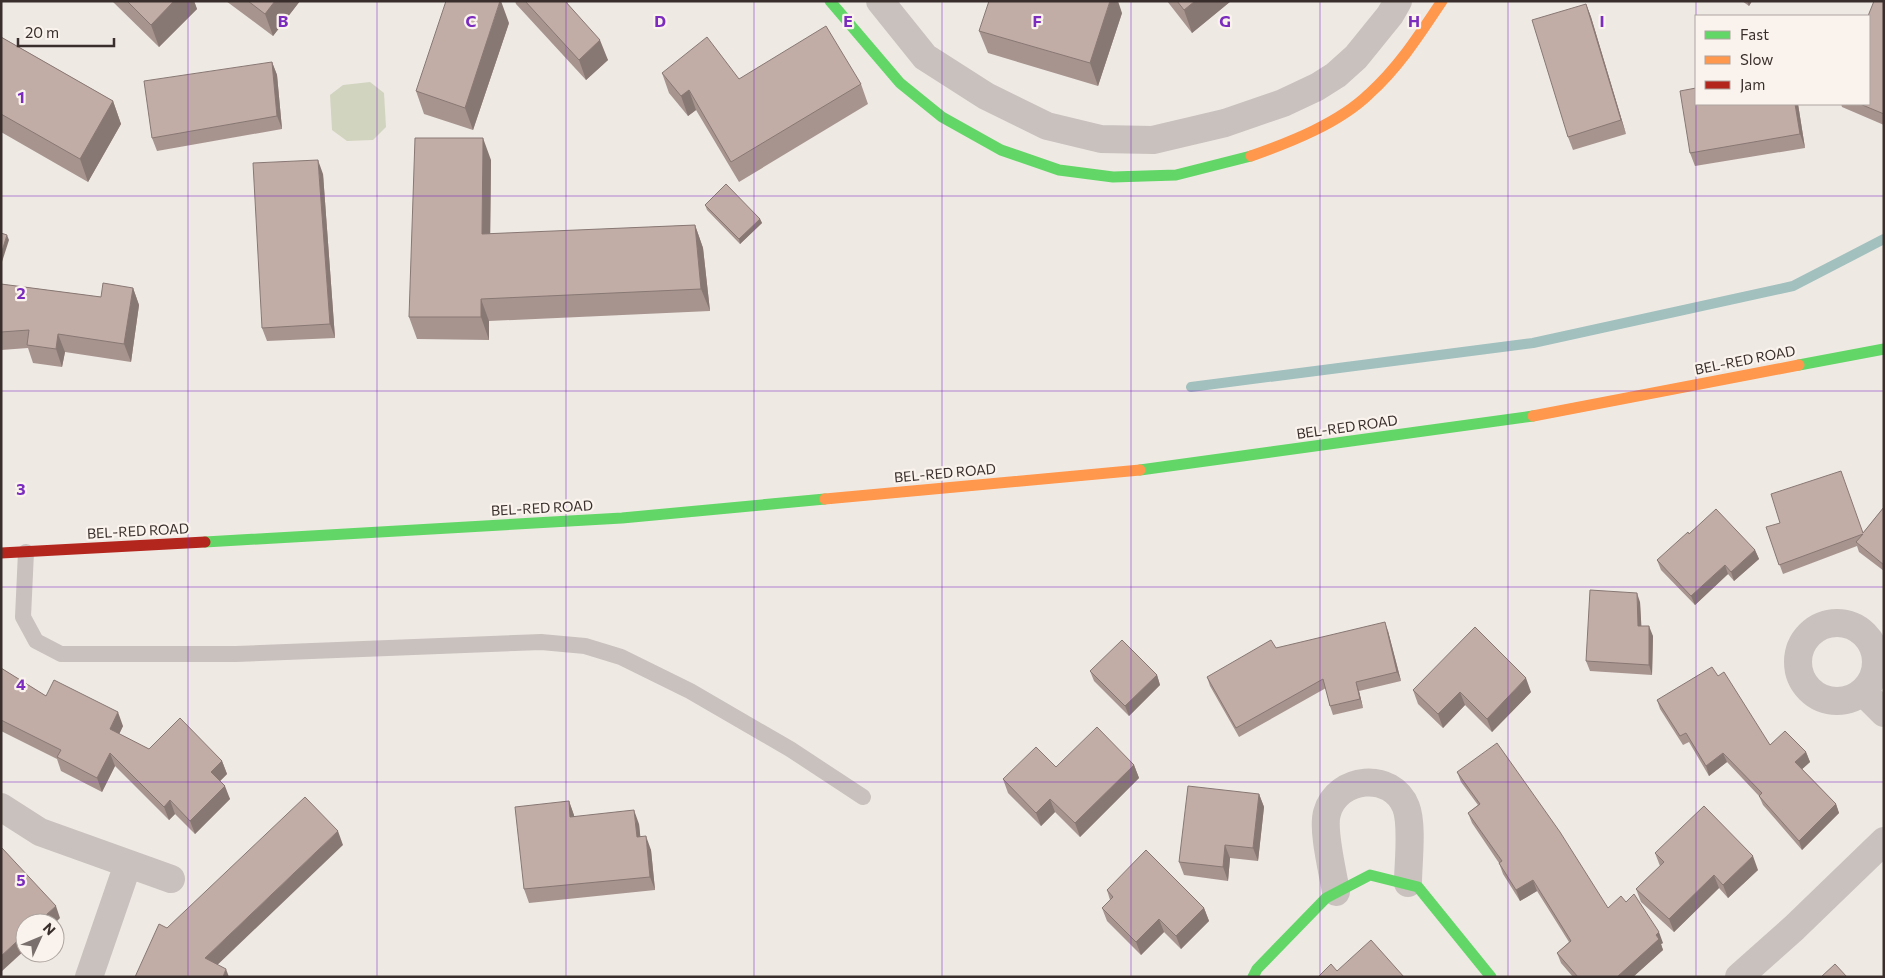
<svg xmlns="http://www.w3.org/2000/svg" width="1885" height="978" viewBox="0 0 1885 978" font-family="Commissioner,sans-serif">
<rect width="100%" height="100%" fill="#efe9e4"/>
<!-- green -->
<path fill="#d1d4bf" d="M370,82L384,93L386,127L373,140L347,141L332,130L330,95L343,85Z"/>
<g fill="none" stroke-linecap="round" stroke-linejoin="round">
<!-- stream -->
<path stroke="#a1c0be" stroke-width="10" d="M1191,387L1533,343L1793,286L1884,239"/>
<!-- lane -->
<path stroke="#c8c1bd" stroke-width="16" d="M26,552L23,617L36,641L61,654H236L541,642L585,646L621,657L690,691L790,749L863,797"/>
<!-- street -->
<path stroke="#c8c1bd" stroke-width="28" d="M880,1L925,57L986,96L1047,126L1101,139L1153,140L1225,123L1283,103L1317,87L1336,75L1356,57L1390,15L1398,1
M1798 662a39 39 0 1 1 78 0a39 39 0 1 1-78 0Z
M1863,692L1884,713
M1,807L40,832L171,879
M1336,892C1333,873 1322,830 1327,813C1337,776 1392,771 1406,807C1413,825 1408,864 1408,883
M89,977L128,864
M1739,977L1794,928L1884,841"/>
<!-- fast -->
<path stroke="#63d668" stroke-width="11" d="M830,1L900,83L942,117L1001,150L1059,170L1113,177L1176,175L1251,156
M1799,365L1884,349
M1140,470L1533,416
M205,542L622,518L825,499
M1253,977L1257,969L1326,898L1370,875L1418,887L1491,977"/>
<!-- slow -->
<path stroke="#ff974d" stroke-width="11" d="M1251,156C1291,142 1339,123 1369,94C1399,67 1420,34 1442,1
M1533,416L1799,365
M825,499L1140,470"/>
<!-- jam -->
<path stroke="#b3261e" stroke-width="11" d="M1,553L205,542"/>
</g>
<!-- wall -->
<path fill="#a7948f" d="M112,1H194L197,9L159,47Z
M226,1H300L273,36Z
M515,1H570L567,3L608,60L586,80L516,4Z
M1167,1H1231L1192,33Z
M1742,1H1752L1749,6Z
M1884,1V125L1842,107L1841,104H1869Z
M1586,4L1591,17L1626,134L1573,150L1568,137Z
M1122,13L1098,86L988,53L979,31Z
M509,23L473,130L424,114L416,91Z
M1,37L113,101L121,124L88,182L1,132Z
M272,62L277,75L282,129L157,151L152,138Z
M662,73L739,79L861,84L868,104L739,182L696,110L688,116L669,93Z
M1696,104H1798L1805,148L1695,166L1690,153Z
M491,160L490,234L695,225L703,248L710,311L489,321V340L417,339L409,317Z
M323,174L335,338L267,341L262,328Z
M705,205L760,219L762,223L740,244L707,210Z
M1,284L101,297L133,288L139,305L131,362L65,352L62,367L33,363L28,348L1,350Z
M1884,507V571L1859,552L1857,546L1783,574L1766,527L1863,533Z
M1689,534L1755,550L1759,559L1734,581L1728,574L1695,605L1661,570L1657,560Z
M1640,602L1641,626L1653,636L1652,675L1590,671L1586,661Z
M1388,631L1401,681L1359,691L1363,708L1333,715L1330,706L1326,688L1239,737L1210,686L1207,677L1276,648Z
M1,668L46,696L123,726L119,734L149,749L222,761L227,774L220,781L230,799L195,834L175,814L169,820L115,766L102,792L61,771L57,759L1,731Z
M1090,671L1157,675L1160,685L1129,716L1094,681Z
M1718,676L1770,745L1806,752L1810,762L1802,769L1836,804L1839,813L1802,850L1763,805L1759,796L1727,762L1709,776L1689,742L1683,745L1660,709L1657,700Z
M1413,690L1531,692L1492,732L1465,705L1443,728L1418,704Z
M1134,765L1139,778L1080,837L1055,812L1041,826L1008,793L1003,779Z
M1457,772L1608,908L1663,943L1661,944L1663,950L1633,977H1573L1561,963L1557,953L1569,942L1537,891L1520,901L1503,874L1499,863L1472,823L1468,813L1478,805L1461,782Z
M1259,794L1264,807L1258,861L1230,858L1228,881L1184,875L1179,862Z
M569,801L574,816L639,824L640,837L651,850L655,890L529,903L524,889Z
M1655,853L1758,870L1728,898L1719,888L1674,932L1641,902L1636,889L1660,866Z
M1107,890L1204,908L1209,921L1181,949L1164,932L1141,955L1107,921L1102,908L1110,900Z"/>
<!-- shaded-wall -->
<path fill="#887874" d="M174,1H194L197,9L159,47L151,25Z
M275,1H300L273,36L265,14Z
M500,1H501L509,23L473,130L465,108Z
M1110,1H1118L1122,13L1098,86L1090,63Z
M1195,1H1231L1192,33L1184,10Z
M1747,1H1752L1749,6Z
M1586,4L1591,17L1626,134L1621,120Z
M600,40L608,60L586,80L579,60Z
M272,62L277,75L282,129L277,116Z
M689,90L696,110L688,116L681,96Z
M113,101L121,124L88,182L80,159Z
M1795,104H1798L1805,148L1800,134Z
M483,138L491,160L490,256L482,234Z
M318,160L323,174L335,338L330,324Z
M760,219L762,223L740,244L739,239Z
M695,225L703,248L710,311L701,289Z
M7,235L9,240L1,265V254Z
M133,288L139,305L131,362L124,344Z
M481,299L489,321V340L481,317Z
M58,334L65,352L62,367L56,349Z
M1755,550L1759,559L1734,581L1731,572Z
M1725,565L1728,574L1695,605L1691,596Z
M1637,593L1640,602L1642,636L1638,626Z
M1385,622L1388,631L1401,681L1397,672Z
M1649,626L1653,636L1652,675L1649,665Z
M1157,675L1160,685L1129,716L1125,706Z
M1526,678L1531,692L1492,732L1487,719Z
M1356,682L1359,691L1363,708L1360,699Z
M1460,692L1465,705L1443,728L1438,714Z
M118,712L123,726L115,743L110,729Z
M1806,752L1810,762L1799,772L1795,762Z
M110,753L115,766L102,792L97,778Z
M1723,753L1727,762L1709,776L1706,766Z
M222,761L227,774L216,785L211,772Z
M1134,765L1139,778L1080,837L1075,823Z
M225,786L230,799L195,834L190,821Z
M1259,794L1264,807L1258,861L1253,848Z
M1050,799L1055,812L1041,826L1036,813Z
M170,800L175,814L169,820L164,807Z
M569,801L574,815L575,830L570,817Z
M1836,804L1839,813L1802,850L1799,841Z
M634,810L639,824L642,851L637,837Z
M338,831L343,845L210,972L205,958Z
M646,836L651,850L655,890L650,877Z
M1225,845L1230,858L1228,881L1223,867Z
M1753,856L1758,870L1728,898L1723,885Z
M1714,875L1719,888L1674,932L1669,919Z
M1533,880L1537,891L1520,901L1516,890Z
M56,906L60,918L55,923H37Z
M1204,908L1209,921L1181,949L1176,936Z
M1159,919L1164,932L1141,955L1136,942Z
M1659,932L1663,943L1661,944L1663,950L1633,977H1617Z
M25,934V950L1,972V956Z
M226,969L229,977H223Z"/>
<!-- building -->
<path fill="#c2aca6" stroke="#887874" d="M127,1H174L151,25Z
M248,1H275L265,14Z
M446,1H500L465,108L416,91Z
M525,1H565L600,40L579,60Z
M989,1H1110L1090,63L979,31Z
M1177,1H1195L1184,10Z
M1874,1H1884V114L1860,104H1869L1868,16Z
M1586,4L1621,120L1568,137L1532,20Z
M826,26L861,84L731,162L689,90L681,96L662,73L707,37L739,79Z
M1,37L113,101L80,159L1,114Z
M272,62L277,116L152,138L144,81Z
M1696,88V104H1795L1800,134L1690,153L1680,91Z
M415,138H483L482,234L695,225L701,289L481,299V317H409Z
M318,160L330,324L262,328L253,163Z
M726,184L760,219L739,239L705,205Z
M1,233L7,235L1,254Z
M103,283L133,288L124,344L58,334L56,349L27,345L29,330L1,332V284L101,297Z
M1841,471L1863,533L1884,507V565L1856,542L1863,534L1779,565L1766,527L1780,523L1771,494Z
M1716,509L1755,550L1731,572L1725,565L1691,596L1657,560L1688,532L1689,534Z
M1590,590L1637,593L1638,626H1649V665L1586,661Z
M1385,622L1397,672L1356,682L1360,699L1330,706L1323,679L1236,728L1207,677L1271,640L1276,648Z
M1475,627L1526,678L1487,719L1460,692L1438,714L1413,690Z
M1122,640L1157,675L1125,706L1090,671Z
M1712,667L1718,676L1724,672L1770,745L1785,731L1806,752L1795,762L1836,804L1799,841L1759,796L1762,793L1723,753L1706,766L1686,733L1680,736L1657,700Z
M1,668L46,696L54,680L118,712L110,729L149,749L180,718L222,761L211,772L225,786L190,821L170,800L164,807L110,753L97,778L57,757L61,750L1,720Z
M1097,727L1134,765L1075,823L1050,799L1036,813L1003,779L1036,747L1056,767Z
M1497,743L1560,832L1608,908L1621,896L1626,902L1634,894L1659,932L1656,935L1659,939L1617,977H1578L1557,953L1571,941L1533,880L1516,890L1499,863L1502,861L1468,813L1480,804L1457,772Z
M1188,786L1259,794L1253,848L1225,845L1223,867L1179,862Z
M305,797L338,831L205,958L226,969L223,977H135L159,924L167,928Z
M569,801L570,817L634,810L637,837L646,836L650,877L524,889L515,807Z
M1704,806L1753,856L1723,885L1714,875L1669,919L1636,889L1664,862L1655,853Z
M1,848H2L56,906L37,923H25V934L1,956Z
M1146,850L1204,908L1176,936L1159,919L1136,942L1102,908L1113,897L1107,890Z
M1371,940L1404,977H1318L1331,964L1337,971Z
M1835,964L1847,977H1821Z"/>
<!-- grid -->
<path fill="none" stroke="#7b2cbf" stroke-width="1" stroke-opacity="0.55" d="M188,1V977M377,1V977M566,1V977M754,1V977M942,1V977M1131,1V977M1320,1V977M1508,1V977M1696,1V16M1696,104V977M1,196H1884M1,391H1884M1,587H1884M1,782H1884"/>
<g text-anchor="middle" stroke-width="4.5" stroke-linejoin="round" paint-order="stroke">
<!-- street labels -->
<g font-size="14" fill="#392e2b" stroke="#faf3ed">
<text transform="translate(1745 360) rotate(-11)" y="5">BEL-RED ROAD</text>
<text transform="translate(1347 427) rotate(-8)" y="5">BEL-RED ROAD</text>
<text transform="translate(945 473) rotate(-5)" y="5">BEL-RED ROAD</text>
<text transform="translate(542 508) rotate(-3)" y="5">BEL-RED ROAD</text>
<text transform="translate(138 531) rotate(-3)" y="5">BEL-RED ROAD</text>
</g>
</g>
<g font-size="16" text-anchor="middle" font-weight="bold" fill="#7b2cbf" stroke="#faf3ed" stroke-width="4.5" stroke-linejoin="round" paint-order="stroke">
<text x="283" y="27">B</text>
<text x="471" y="27">C</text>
<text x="660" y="27">D</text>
<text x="848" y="27">E</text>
<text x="1037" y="27">F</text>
<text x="1225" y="27">G</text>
<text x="1414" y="27">H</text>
<text x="1602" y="27">I</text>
<text x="21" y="103">1</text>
<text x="21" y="299">2</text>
<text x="21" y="495">3</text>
<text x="21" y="690">4</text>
<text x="21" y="886">5</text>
</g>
<!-- border -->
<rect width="1885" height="978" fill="none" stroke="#392e2b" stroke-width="5"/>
<!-- legend -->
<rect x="1695" y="15" width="175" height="90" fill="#faf3ed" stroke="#ada49f"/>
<rect x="1705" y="31" width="25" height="8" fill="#63d668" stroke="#ada49f"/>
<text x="1740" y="40" font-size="15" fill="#392e2b">Fast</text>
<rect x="1705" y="56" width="25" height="8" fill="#ff974d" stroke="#ada49f"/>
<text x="1740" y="65" font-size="15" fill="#392e2b">Slow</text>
<rect x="1705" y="81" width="25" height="8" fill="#b3261e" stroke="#ada49f"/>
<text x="1740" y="90" font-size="15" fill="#392e2b">Jam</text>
<!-- north arrow -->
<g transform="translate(40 938) rotate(46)"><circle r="24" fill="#faf3ed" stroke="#ada49f"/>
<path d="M0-4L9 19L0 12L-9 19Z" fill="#796f6c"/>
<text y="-8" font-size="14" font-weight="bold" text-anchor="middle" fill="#392e2b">N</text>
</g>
<!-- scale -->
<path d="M18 38v8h96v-8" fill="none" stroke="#392e2b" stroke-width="2.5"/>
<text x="25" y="38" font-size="15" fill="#392e2b" stroke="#faf3ed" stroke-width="4" paint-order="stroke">20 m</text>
</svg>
